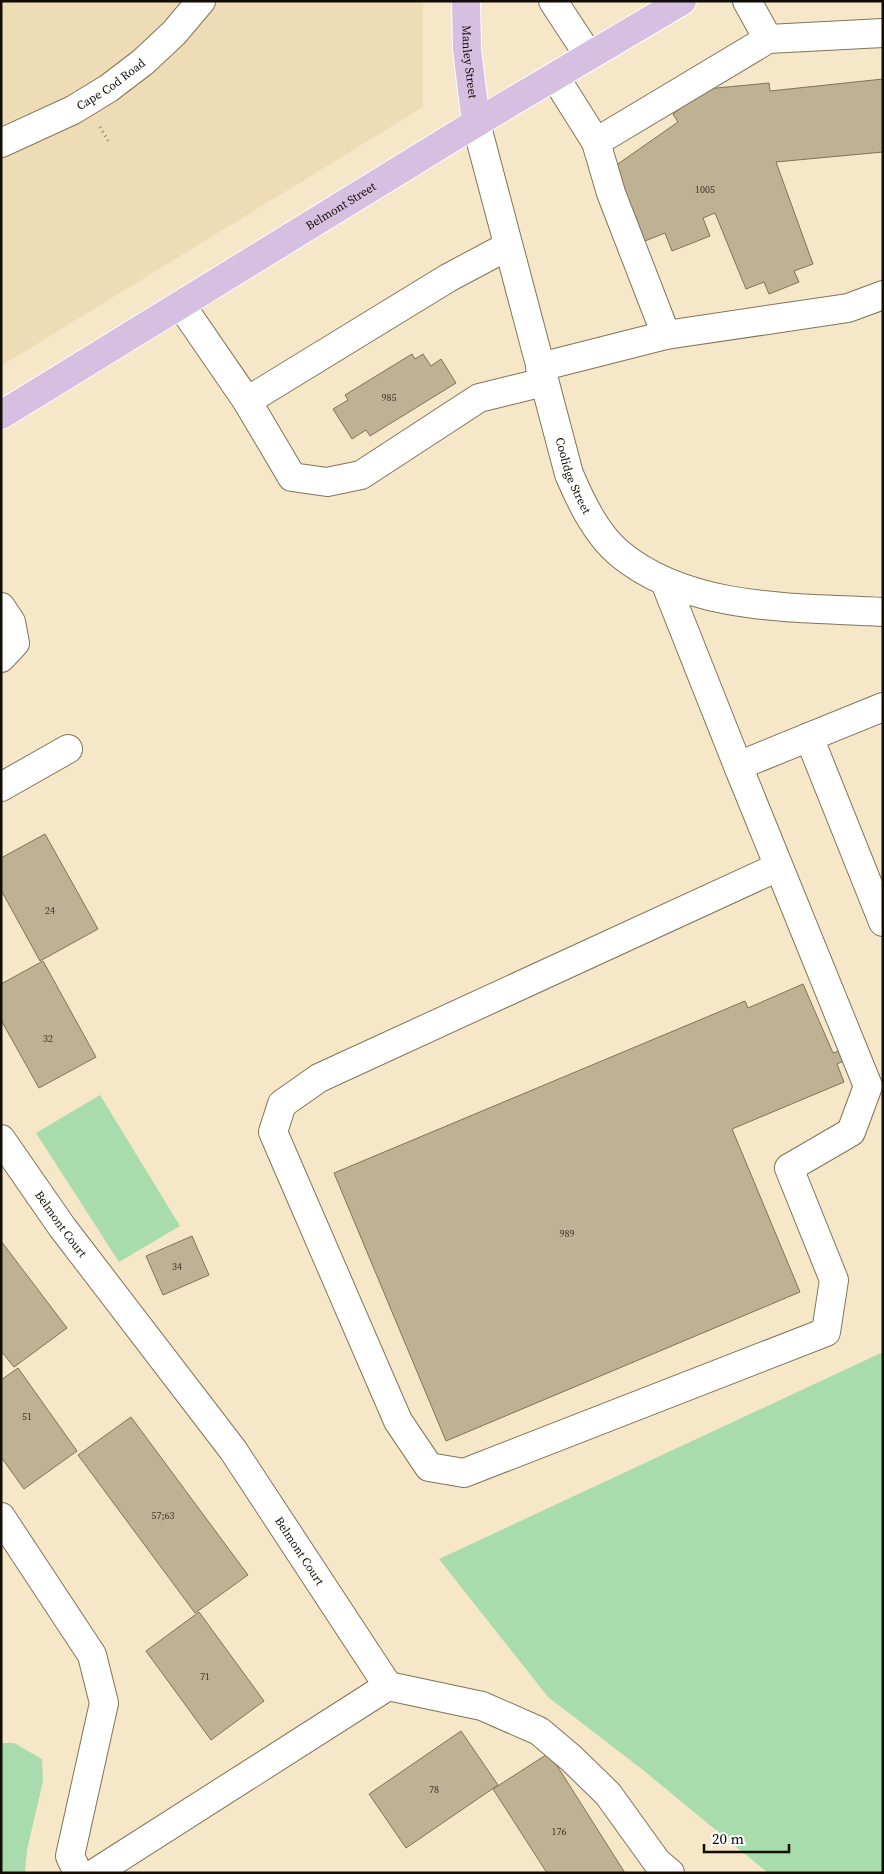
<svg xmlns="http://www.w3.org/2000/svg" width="884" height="1874" viewBox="0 0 884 1874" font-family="'Source Serif 4',serif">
<rect width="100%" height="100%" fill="#f5e7c7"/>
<!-- built -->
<path fill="#eddcb5" d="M1,1H423V107L1,366Z"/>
<!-- green -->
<path fill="#a9dcac" d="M100,1095L180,1226L119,1262L36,1133Z
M883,1352V1873H768L643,1770L548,1697L439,1559Z
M1,1743H14L42,1759L43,1781L27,1850L25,1873H1Z"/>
<!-- building -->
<path fill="#bfb193" stroke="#807356" d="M883,79V152L776,162L813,264L794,271L799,282L769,294L764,282L746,289L715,213L703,218L710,236L672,251L665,233L645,241L615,166L678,122L673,114L706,89L769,83L770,91Z
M412,354L415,359L423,354L431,366L441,359L456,383L370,436L366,430L352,439L333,409L348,400L345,395Z
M45,834L98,929L40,961L1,890V858Z
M43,961L96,1057L39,1088L1,1020V984Z
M803,984L833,1053L842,1050L846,1060L837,1064L844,1082L732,1129L800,1292L446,1441L334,1173L745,1001L748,1008Z
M192,1236L209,1275L163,1295L146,1256Z
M1,1241L67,1328L14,1367L1,1351Z
M18,1368L77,1451L24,1489L1,1457V1380Z
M131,1417L248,1575L195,1613L78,1455Z
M199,1612L264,1701L211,1740L146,1651Z
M461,1731L498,1785L406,1848L369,1794Z
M549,1753L625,1873H547L493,1789Z"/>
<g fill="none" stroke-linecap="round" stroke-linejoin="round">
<defs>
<g id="minor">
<path d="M553,1L589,56"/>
<path d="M747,1L768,39"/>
<path d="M555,77L596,142L611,193L666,335L848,308L883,295"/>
<path id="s1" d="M476,123L569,474C581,502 596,534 620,554C691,612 796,607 883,612"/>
<path d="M596,142L768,39L883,33"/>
<path id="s2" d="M1,143L73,110L109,88L143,62L174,33L201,1"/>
<path d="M181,305L247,401L292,477L327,482L361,475L479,398L544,382"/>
<path d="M540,367L666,335"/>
<path d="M247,401L448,278L508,246"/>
<path d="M665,582L738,766L883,707"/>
<path d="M1,607L11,622L15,643L1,658"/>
<path d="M809,737L883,922"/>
<path d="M738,766L868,1086L851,1132L789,1168L834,1280L826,1332L464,1473L429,1467L398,1421L273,1132L282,1104L319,1078L778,867"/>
<path d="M1,787L68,749"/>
<path id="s3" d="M1,1139L62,1227L233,1450L388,1686"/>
<path d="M1,1517L92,1655L104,1703L70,1856L78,1873"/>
<path d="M388,1686L482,1706L539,1731L571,1758L608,1794L657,1862L670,1873"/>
<path d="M95,1873L388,1686"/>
</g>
<g id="major">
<path id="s4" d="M466,1L467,49L476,123"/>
<path id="s5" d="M1,415L476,123L682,1"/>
</g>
</defs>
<!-- minor casing -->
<use href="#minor" stroke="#817558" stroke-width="30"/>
<!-- major casing -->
<use href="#major" stroke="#fff" stroke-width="30"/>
<!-- path -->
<path stroke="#8b826c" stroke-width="3" stroke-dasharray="1 4" stroke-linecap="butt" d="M100,127L110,144"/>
<!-- minor -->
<use href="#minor" stroke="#fff" stroke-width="28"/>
<!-- major -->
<use href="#major" stroke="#d6bfe0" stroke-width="28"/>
</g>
<g text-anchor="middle" stroke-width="4.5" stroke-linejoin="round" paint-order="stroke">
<!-- number labels -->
<g font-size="10" fill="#3d3628">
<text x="705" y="193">1005</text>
<text x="389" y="401">985</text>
<text x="50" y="914">24</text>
<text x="48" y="1042">32</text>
<text x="567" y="1237">989</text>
<text x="177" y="1270">34</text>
<text x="27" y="1420">51</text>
<text x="163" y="1519">57;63</text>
<text x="205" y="1680">71</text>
<text x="434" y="1793">78</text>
<text x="559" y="1835">176</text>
</g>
<!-- street labels -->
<g font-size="12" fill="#120d04" stroke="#fff">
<text dy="4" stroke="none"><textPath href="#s4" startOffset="61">Manley Street</textPath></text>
<text dy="4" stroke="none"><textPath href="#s2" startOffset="125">Cape Cod Road</textPath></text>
<text dy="4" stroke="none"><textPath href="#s5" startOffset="399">Belmont Street</textPath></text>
<text dy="4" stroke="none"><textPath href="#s1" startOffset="366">Coolidge Street</textPath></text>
<text dy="4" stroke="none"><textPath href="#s3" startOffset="104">Belmont Court</textPath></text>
<text dy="4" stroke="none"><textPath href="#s3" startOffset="509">Belmont Court</textPath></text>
</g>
</g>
<!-- border -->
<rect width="884" height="1874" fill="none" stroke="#120d04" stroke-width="5"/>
<!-- scale -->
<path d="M704 1844v8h85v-8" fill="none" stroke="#120d04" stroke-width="2.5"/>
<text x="712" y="1844" font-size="15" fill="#120d04" stroke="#ffffff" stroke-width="4" paint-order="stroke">20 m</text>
</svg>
